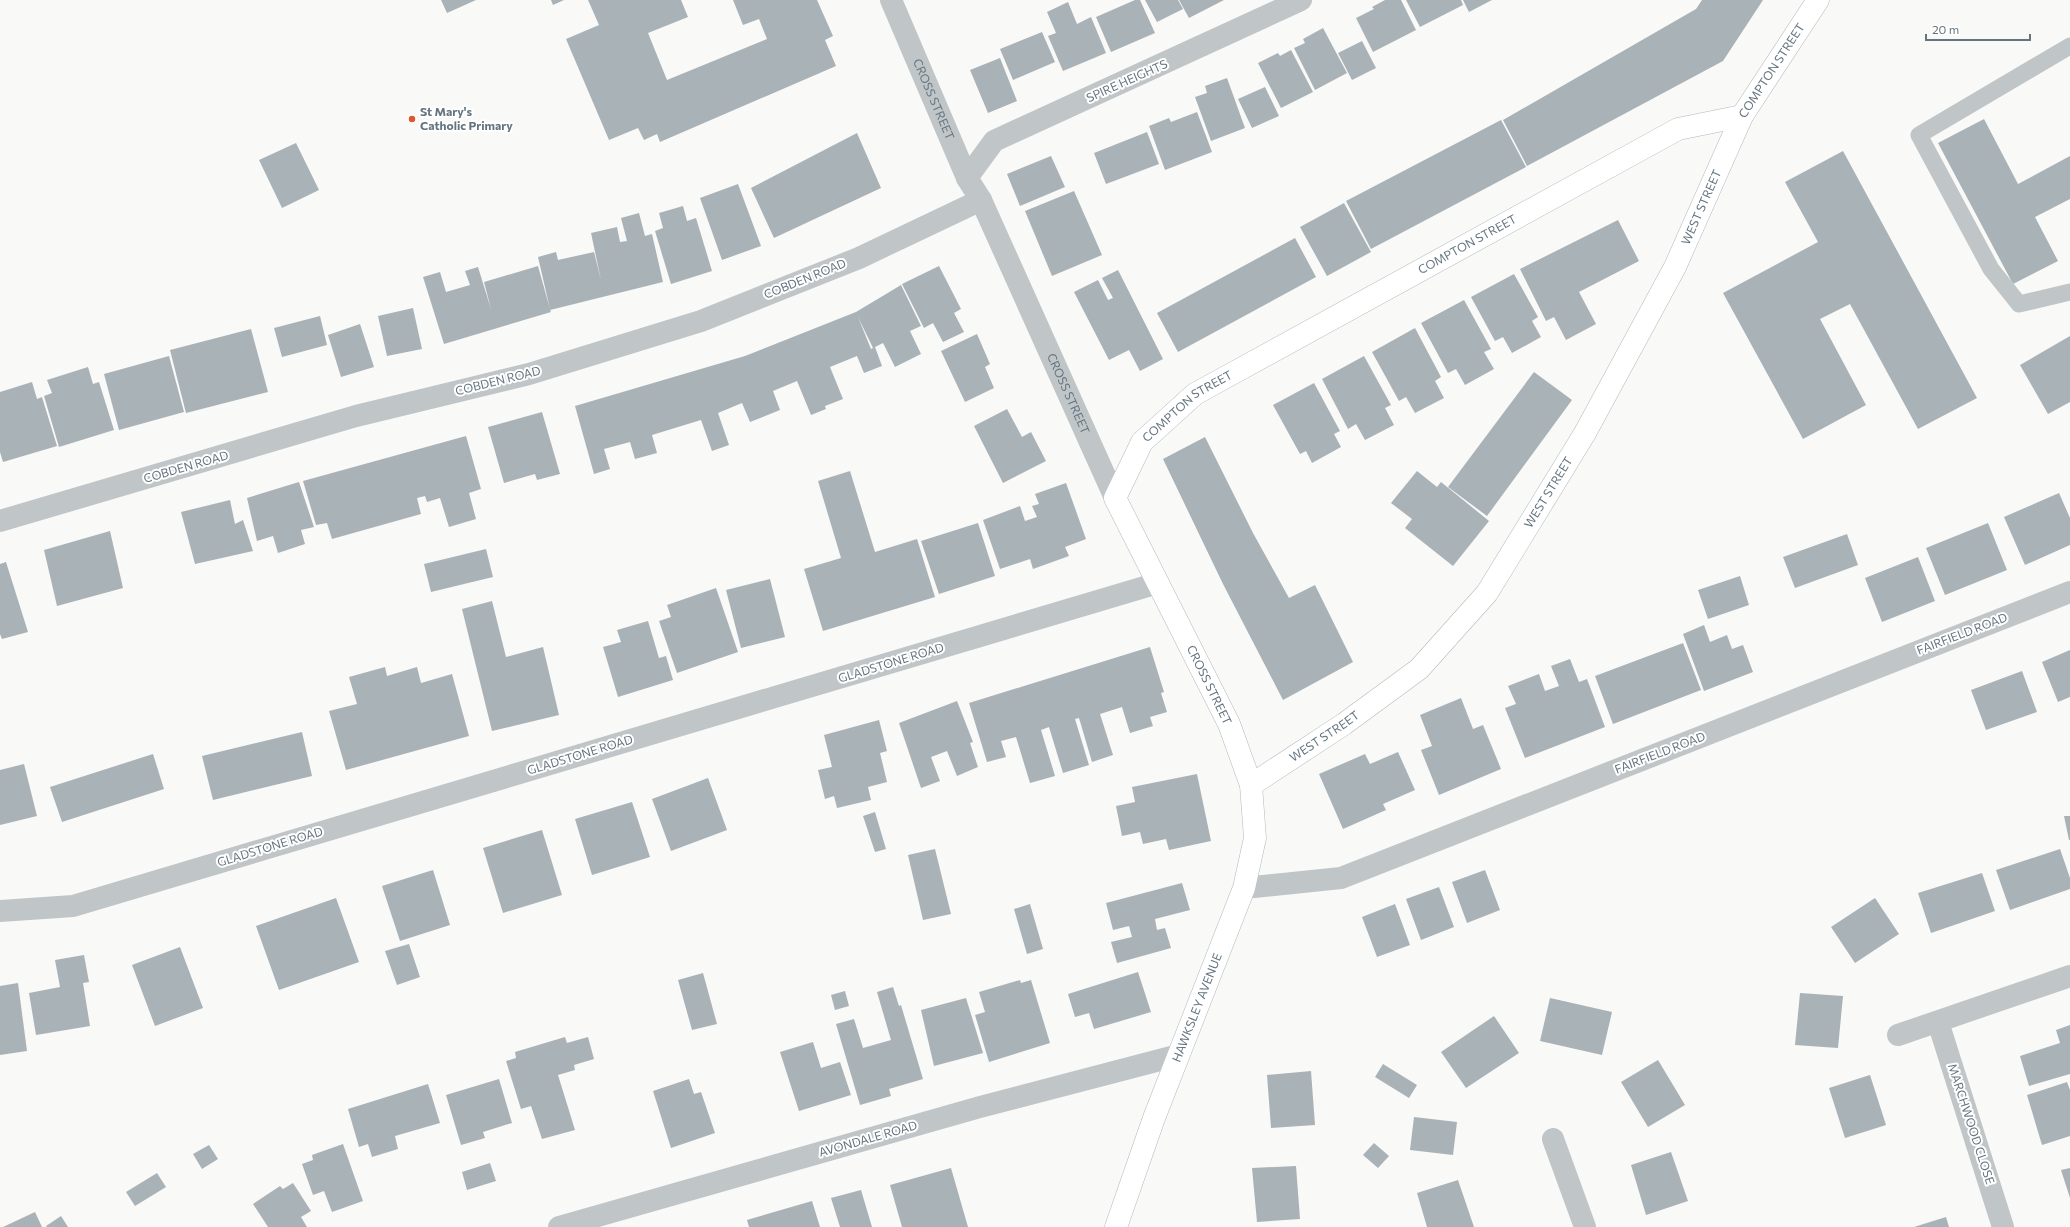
<svg xmlns="http://www.w3.org/2000/svg" width="2070" height="1227" viewBox="0 0 2070 1227" font-family="Commissioner,sans-serif">
<rect width="100%" height="100%" fill="#f9f9f7"/>
<!-- building -->
<path fill="#a9b2b7" fill-rule="evenodd" d="M441,0H476L447,13Z
M551,0H564L553,5Z
M588,0H681L688,17L648,33L667,80L767,39L759,19L743,25L733,0H817L833,36L825,40L836,66L660,142L657,134L644,140L638,128L609,140L566,39L599,25Z
M1135,0H1140L1155,33L1111,52L1096,17Z
M1145,0H1178L1183,9L1157,22Z
M1179,0H1224L1189,18Z
M1385,0H1401L1416,30L1373,52L1356,18L1374,9L1372,7Z
M1406,0H1461L1463,5L1420,27Z
M1463,0H1492L1469,12Z
M1702,0H1763L1723,61L1527,166L1503,120L1696,9Z
M1068,2L1077,24L1091,17L1106,53L1063,71L1048,36L1056,33L1047,12Z
M1323,28L1347,73L1315,90L1294,48L1305,43L1303,39Z
M1042,32L1055,62L1013,80L1000,49Z
M1362,41L1376,68L1352,80L1338,53Z
M1291,50L1313,92L1281,108L1258,63L1278,53L1280,56Z
M1000,58L1017,101L988,113L970,70Z
M1227,78L1245,128L1211,141L1195,97L1207,93L1205,86Z
M1265,87L1279,116L1252,128L1238,99Z
M1197,112L1212,152L1165,170L1149,126L1169,118L1171,122Z
M1984,119L2018,184L2070,156V199L2035,217L2058,261L2013,284L1938,143Z
M1501,120L1526,167L1371,249L1346,201Z
M1147,132L1159,164L1106,184L1094,153Z
M857,133L881,188L774,238L751,188Z
M296,143L319,190L282,208L259,160Z
M1843,151L1977,398L1918,429L1850,304L1820,319L1866,405L1803,439L1723,293L1818,242L1785,182Z
M1051,156L1065,187L1020,206L1007,174Z
M738,184L761,246L722,260L700,198Z
M1074,191L1102,255L1052,276L1025,211Z
M1344,203L1371,252L1327,276L1300,227Z
M683,206L687,221L696,218L712,271L671,284L655,231L663,228L659,213Z
M639,213L645,236L652,234L663,282L550,310L551,312L444,344L423,277L440,272L446,292L470,285L465,271L478,267L491,309L484,282L538,266L550,309L538,257L556,252L558,260L594,252L601,280L591,233L617,227L620,242L627,241L621,218Z
M1618,220L1639,261L1579,292L1596,324L1566,340L1554,317L1546,321L1520,269Z
M1295,238L1316,277L1178,352L1157,313Z
M939,266L961,309L954,313L964,332L943,342L933,323L924,328L902,284Z
M1118,270L1163,359L1140,371L1129,350L1109,360L1074,292L1098,280L1108,300L1113,298L1102,278Z
M1514,274L1538,317L1532,321L1541,337L1512,353L1503,337L1495,341L1471,297Z
M901,285L921,326L910,331L921,354L895,367L883,343L875,347L882,366L864,373L857,356L830,367L843,399L825,406L826,409L811,415L797,381L773,391L780,410L750,422L742,403L718,413L729,445L712,451L701,420L652,435L657,453L635,459L630,442L604,449L610,469L594,474L575,406L745,356L856,312ZM858,317L873,348L871,349Z
M1464,300L1491,349L1484,352L1494,369L1465,385L1456,369L1448,373L1421,323Z
M413,308L422,349L387,356L378,316Z
M320,316L327,345L282,357L274,328Z
M360,324L374,367L341,377L328,335Z
M1415,328L1441,377L1435,381L1444,398L1415,413L1406,397L1399,401L1372,352Z
M251,329L268,392L186,413L170,350Z
M977,334L990,364L985,367L994,388L965,402L941,351Z
M2070,336V402L2048,414L2020,365Z
M169,356L184,412L119,430L104,374Z
M1364,356L1391,405L1385,408L1394,425L1365,440L1356,424L1348,429L1322,379Z
M88,367L93,384L99,382L114,430L59,447L44,396L52,393L47,380Z
M1534,372L1572,400L1487,516L1448,487Z
M32,382L37,399L42,397L57,446L3,462L0,452V392Z
M1314,383L1340,431L1334,434L1341,447L1312,463L1306,451L1300,454L1273,405Z
M1007,409L1022,437L1031,432L1046,461L1003,483L974,426Z
M542,412L560,474L537,480L535,474L504,483L488,427Z
M466,436L481,489L469,493L476,519L449,527L440,498L427,502L425,496L417,498L421,514L332,539L327,523L316,525L303,481Z
M1205,437L1253,533L1289,598L1315,585L1353,662L1283,700L1223,584L1163,459Z
M850,471L875,552L917,539L935,597L823,631L804,569L841,558L818,481Z
M1417,471L1437,487L1441,482L1489,521L1453,566L1405,528L1412,519L1391,503Z
M299,482L314,527L301,530L305,544L278,553L273,536L257,541L247,498Z
M1066,483L1086,539L1065,547L1069,556L1033,569L1030,559L1000,569L983,520L1020,506L1025,521L1037,517L1032,506L1039,504L1035,494Z
M2059,493L2070,518V545L2025,565L2004,517Z
M230,500L235,524L243,520L253,551L195,564L181,512Z
M978,523L995,576L939,594L921,541Z
M1988,523L2007,570L1945,595L1926,548Z
M110,531L123,588L57,606L44,550Z
M1847,534L1858,565L1795,588L1783,557Z
M486,549L493,577L431,592L424,564Z
M1918,557L1935,601L1882,622L1865,578Z
M6,562L28,632L2,639L0,634V564Z
M1740,576L1749,605L1708,619L1698,590Z
M770,579L785,637L741,648L726,590Z
M716,588L738,652L677,673L659,621L671,617L667,605Z
M492,601L506,657L543,647L559,715L492,731L462,609Z
M648,621L659,658L666,656L673,680L618,697L603,647L621,642L617,630Z
M1704,625L1710,642L1727,635L1732,649L1743,645L1753,672L1704,691L1683,634Z
M1683,643L1701,690L1613,724L1595,676Z
M1150,647L1164,692L1161,693L1167,712L1150,717L1153,726L1130,733L1122,707L1100,714L1113,755L1092,762L1079,718L1075,719L1089,765L1063,773L1049,727L1041,730L1055,776L1030,783L1016,737L1001,741L1006,757L987,762L969,703Z
M2070,650V697L2058,702L2042,662Z
M1570,659L1579,682L1587,679L1605,727L1525,758L1505,708L1516,704L1508,686L1539,674L1545,691L1559,686L1551,666Z
M385,667L387,676L417,667L421,683L452,674L469,736L346,770L329,711L357,704L349,677Z
M2022,671L2037,712L1986,730L1971,690Z
M1461,698L1473,729L1483,725L1501,769L1439,795L1421,750L1432,746L1420,715Z
M957,701L973,742L970,743L978,767L957,776L947,751L931,757L940,781L921,788L899,723Z
M879,720L887,751L880,753L887,782L868,787L871,800L837,808L834,796L825,799L818,770L832,767L824,735Z
M302,732L312,776L213,800L202,756Z
M1398,752L1415,790L1383,804L1386,810L1343,829L1319,774L1365,754L1370,764Z
M153,754L164,789L62,822L50,787Z
M24,764L37,816L0,825V770Z
M1197,774L1211,841L1169,850L1166,839L1143,844L1140,832L1122,836L1116,806L1135,802L1132,787Z
M708,778L727,830L671,851L652,799Z
M632,802L650,857L592,875L575,819Z
M875,812L886,849L875,852L863,816Z
M2064,816H2070V840H2069Z
M542,830L562,895L503,913L483,848Z
M935,849L951,914L923,920L908,855Z
M2060,849L2070,878V889L2010,910L1996,870Z
M433,870L450,925L400,941L382,886Z
M1485,870L1500,910L1467,923L1452,882Z
M1982,873L1995,911L1931,933L1918,893Z
M1182,883L1190,910L1155,919L1157,930L1165,928L1171,948L1117,963L1111,942L1132,937L1129,926L1113,930L1106,903Z
M1439,887L1454,927L1421,940L1406,899Z
M336,898L359,962L279,990L256,926Z
M1875,898L1899,934L1855,963L1831,927Z
M1030,904L1043,949L1027,954L1014,909Z
M1395,904L1410,945L1377,957L1362,917Z
M409,944L420,977L397,985L385,951Z
M180,947L203,1008L155,1026L132,965Z
M84,955L89,982L83,983L90,1026L36,1035L29,993L60,987L55,960Z
M1138,972L1151,1012L1094,1029L1089,1013L1075,1017L1068,994Z
M703,973L717,1024L692,1030L678,980Z
M1020,980L1021,983L1031,980L1050,1043L989,1062L975,1015L985,1012L979,992Z
M18,983L27,1051L0,1055V986Z
M893,987L899,1006L901,1005L923,1079L889,1089L891,1096L860,1105L836,1024L854,1019L863,1048L891,1040L877,992Z
M845,991L849,1006L835,1010L831,995Z
M1800,993L1843,996L1838,1048L1795,1045Z
M966,998L983,1053L934,1066L921,1010Z
M1550,998L1612,1012L1602,1055L1540,1041Z
M1494,1016L1519,1053L1466,1088L1441,1052Z
M2070,1025V1074L2029,1086L2020,1056L2060,1043L2056,1030Z
M565,1037L567,1043L588,1037L594,1059L574,1065L575,1070L558,1075L575,1130L542,1139L531,1106L521,1109L506,1061L516,1058L515,1052Z
M813,1042L821,1068L840,1062L851,1095L799,1111L780,1052Z
M1658,1060L1685,1105L1648,1127L1621,1082Z
M1383,1064L1417,1085L1409,1098L1375,1077Z
M1311,1071L1315,1125L1271,1128L1267,1075Z
M1870,1075L1886,1125L1845,1138L1829,1088Z
M499,1079L512,1123L483,1132L485,1138L461,1145L446,1095Z
M689,1079L694,1094L701,1092L715,1133L671,1148L653,1091Z
M2067,1082L2070,1090V1136L2042,1145L2027,1095Z
M428,1084L440,1123L395,1136L398,1149L372,1157L368,1144L359,1147L348,1109Z
M1414,1117L1457,1122L1453,1155L1410,1150Z
M1374,1143L1389,1156L1378,1168L1363,1155Z
M343,1144L363,1201L332,1212L324,1191L313,1195L302,1164L313,1160L312,1155Z
M209,1145L218,1159L202,1169L193,1154Z
M1671,1152L1688,1201L1646,1215L1631,1165Z
M490,1163L496,1181L467,1190L462,1172Z
M1296,1166L1300,1219L1257,1222L1252,1168Z
M951,1168L968,1227H902L890,1185Z
M2070,1168V1198L2061,1170Z
M157,1173L166,1187L135,1206L126,1192Z
M1458,1180L1474,1227H1427L1417,1193Z
M293,1183L311,1211L301,1217L307,1227H268L253,1204L280,1186L283,1189Z
M861,1190L872,1227H840L831,1198Z
M812,1201L820,1227H749L747,1220Z
M35,1212L42,1227H3Z
M61,1216L68,1227H47L46,1226Z
M1946,1217L1949,1227H1914Z"/>
<g fill="none" stroke-linecap="round" stroke-linejoin="round">
<defs>
<g id="secondary">
<path id="s2" d="M1251,785L1344,724L1419,669L1487,593L1585,433L1675,267L1742,116L1818,0"/>
<path id="s3" d="M1116,1227L1154,1118L1244,888L1255,838L1251,785L1229,724L1115,498L1142,442L1195,394L1678,129L1742,116"/>
</g>
</defs>
<!-- secondary casing -->
<use href="#secondary" stroke="#b3b9bd" stroke-width="23"/>
<!-- lane -->
<path stroke="#c0c5c8" stroke-width="17" d="M2070,46L1919,135L1991,269L2019,304L2070,292"/>
<!-- street -->
<g stroke="#c0c5c8" stroke-width="22">
<path id="s1" d="M891,0L967,178L981,200L1115,498"/>
<path d="M967,178L994,141L1301,0"/>
<path d="M0,521L356,416L529,374L701,321L859,258L981,200"/>
<path d="M1244,888L1341,878L2070,592"/>
<path d="M0,911L73,906L1158,583"/>
<path d="M1938,1022L2003,1227"/>
<path d="M1898,1035L2070,976"/>
<path d="M1553,1139L1585,1227"/>
<path d="M559,1227L980,1107L1179,1055"/>
</g>
<!-- secondary -->
<use href="#secondary" stroke="#fff" stroke-width="22"/>
</g>
<!-- markers -->
<circle fill="#db5834" stroke="#fff" stroke-width="1.5" cx="412" cy="119" r="4"/>
<g text-anchor="middle" stroke-width="4" stroke-linejoin="round" paint-order="stroke">
<!-- street labels -->
<g font-size="12" fill="#657580" stroke="#fff">
<text dy="4" stroke="none"><textPath href="#s2" startOffset="902">COMPTON STREET</textPath></text>
<text transform="translate(1127 81) rotate(-24)" y="4">SPIRE HEIGHTS</text>
<text dy="4" stroke="none"><textPath href="#s1" startOffset="108">CROSS STREET</textPath></text>
<text dy="4" stroke="none"><textPath href="#s2" startOffset="748">WEST STREET</textPath></text>
<text dy="4" stroke="none"><textPath href="#s3" startOffset="1229">COMPTON STREET</textPath></text>
<text transform="translate(805 279) rotate(-22)" y="4">COBDEN ROAD</text>
<text transform="translate(498 381) rotate(-14)" y="4">COBDEN ROAD</text>
<text dy="4" stroke="none"><textPath href="#s1" startOffset="432">CROSS STREET</textPath></text>
<text dy="4" stroke="none"><textPath href="#s3" startOffset="905">COMPTON STREET</textPath></text>
<text transform="translate(186 467) rotate(-16)" y="4">COBDEN ROAD</text>
<text dy="4" stroke="none"><textPath href="#s2" startOffset="424">WEST STREET</textPath></text>
<text transform="translate(1962 634) rotate(-21)" y="4">FAIRFIELD ROAD</text>
<text transform="translate(891 663) rotate(-17)" y="4">GLADSTONE ROAD</text>
<text transform="translate(1209 685) rotate(64)" y="4">CROSS STREET</text>
<text dy="4" stroke="none"><textPath href="#s2" startOffset="88">WEST STREET</textPath></text>
<text transform="translate(1660 753) rotate(-21)" y="4">FAIRFIELD ROAD</text>
<text transform="translate(580 755) rotate(-17)" y="4">GLADSTONE ROAD</text>
<text transform="translate(270 847) rotate(-17)" y="4">GLADSTONE ROAD</text>
<text dy="4" stroke="none"><textPath href="#s3" startOffset="234">HAWKSLEY AVENUE</textPath></text>
<text transform="translate(1971 1124) rotate(72)" y="4">MARCHWOOD CLOSE</text>
<text transform="translate(868 1139) rotate(-16)" y="4">AVONDALE ROAD</text>
</g>
<!-- poi labels -->
<g font-size="12" font-weight="bold" fill="#657580" stroke="#fff" text-anchor="start">
<text x="420" y="116">St Mary's<tspan x="420" dy="14">Catholic Primary</tspan></text>
</g>
</g>
<!-- scale -->
<path d="M1926 34v6h104v-6" fill="none" stroke="#657580" stroke-width="2"/>
<text x="1932" y="34" font-size="12" fill="#657580" stroke="#ffffff" stroke-width="3" paint-order="stroke">20 m</text>
</svg>
